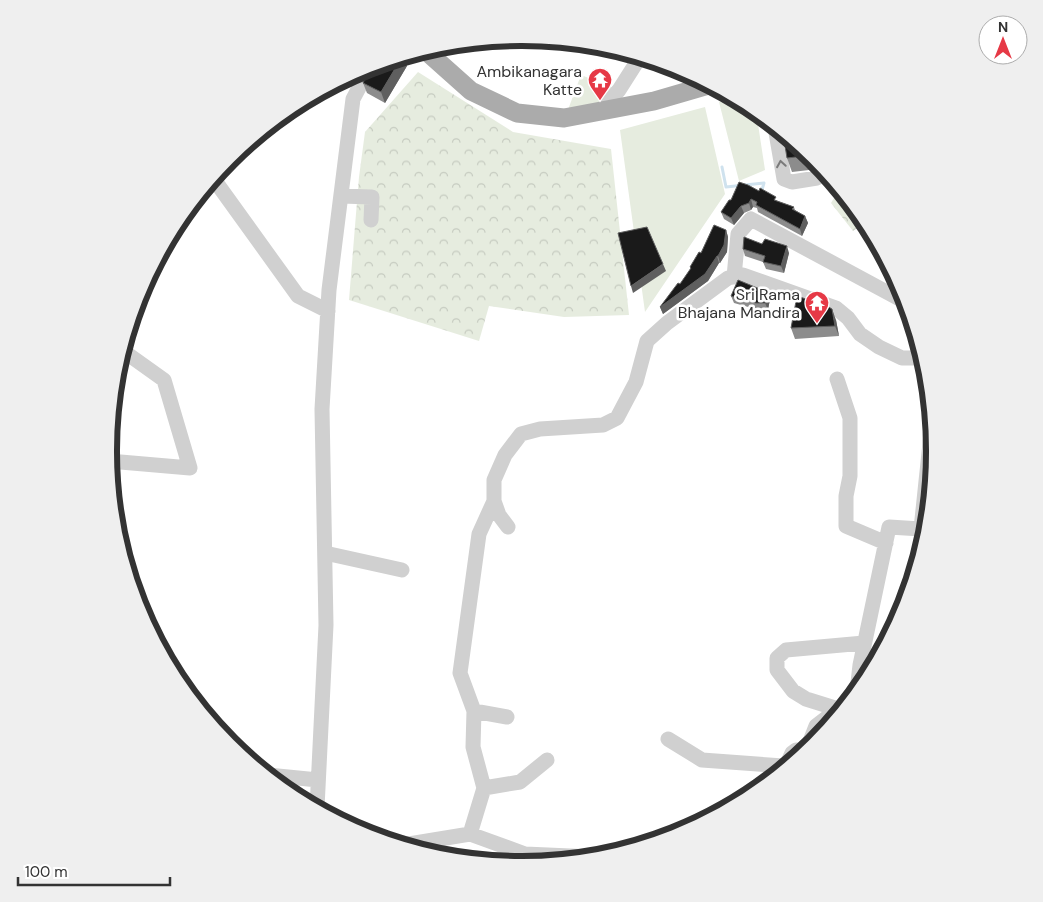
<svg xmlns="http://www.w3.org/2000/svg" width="1043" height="902" viewBox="0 0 1043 902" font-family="'DM Sans',sans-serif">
<defs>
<pattern id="forest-crowns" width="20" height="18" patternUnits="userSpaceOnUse" patternTransform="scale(1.25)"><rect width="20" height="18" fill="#e6ecdf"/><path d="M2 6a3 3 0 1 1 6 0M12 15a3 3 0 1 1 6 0" fill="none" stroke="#c6cbc0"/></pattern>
</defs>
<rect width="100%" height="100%" fill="#fff"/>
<!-- green -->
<path fill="#e6ecdf" d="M581,75L619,90L599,108L566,115Z
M734,98L756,111L765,170L739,181L719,102Z
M705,107L725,194L645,312L620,130Z"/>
<!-- forest -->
<path fill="url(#forest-crowns)" d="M418,72L513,132L611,149L629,315L564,317L489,306L479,341L349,300L359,177L365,132Z
M839,190L866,222L853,231L831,203Z"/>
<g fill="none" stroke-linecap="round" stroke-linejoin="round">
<!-- stream -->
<path stroke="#cfe2ee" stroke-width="3" d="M722,167L726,187L764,183L761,193"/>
<!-- minor -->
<path stroke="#d0d0d0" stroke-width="15" d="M600,112L619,90L640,57
M775,127L784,179L792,182L817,178L819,174L817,163
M213,178L298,296L328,311
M341,196L372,197L371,220
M734,277L738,234L751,219L907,303
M837,379L850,418V476L846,496V526L886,543
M109,461L190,468L164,380L122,350
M508,527L499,515L494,501V480L505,455L521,434L540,429L603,425L617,418L636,382L647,341L667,323L728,278L743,275L836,308L848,318L860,334L879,347L902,358H923
M325,553L402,570
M857,691L860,665L889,527L921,529L932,424
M844,706L838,709L806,699L793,691L777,670V658L786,650L864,643
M474,711L507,717
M668,739L702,760L783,766L787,764L792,753L796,750L804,751
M807,749L816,726L838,709
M268,775L318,780
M484,788L473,747L474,711L460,673L479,534L494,501
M317,808L326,625L322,409L329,290L353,99L370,67
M470,834L525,854L593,857
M384,839L409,844L470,834L484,788L520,782L547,760"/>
<!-- major -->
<path stroke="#ababab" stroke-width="19" d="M425,50L471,91L517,113L564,118L654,101L709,85"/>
</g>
<!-- wall -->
<path fill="#8c8c8c" d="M612,48L631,54L629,57Z
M407,66L385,103L367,93L363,83Z
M783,133L811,156L808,160L809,170L792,172L787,158Z
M759,191L778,201L794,207L795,210L805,216L808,223L802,236L758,212L757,208L753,207L751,210L744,213L734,225L724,219L721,212L731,200Z
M726,230L728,237L727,252L720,263H719L708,281L663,314L660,307L680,284L691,269L690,267L701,253Z
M762,244L789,253L784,273L766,269L763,262L745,256L743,249Z
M731,296L770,299L768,310H759L734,303Z
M836,320L839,336L795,339L791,328Z"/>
<!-- shaded-wall -->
<path fill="#5f5f5f" d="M402,57H404L407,66L385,103L381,92Z
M803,150L811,156L808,160L809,170L804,156Z
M751,199L753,207L751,210L749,203Z
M741,206L744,213L734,225L731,218Z
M805,216L808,223L802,236L800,229Z
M726,230L728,237L727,252L720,263L718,256Z
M787,246L789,253L784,273L781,266Z
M717,256L719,263L708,281L663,314L660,307Z
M663,264L666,271L633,293L631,286Z
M767,292L770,299L768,310L765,303Z
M832,309L836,320L839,336L835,326Z"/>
<!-- building -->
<path fill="#1a1a1a" stroke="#5f5f5f" d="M402,57L381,92L363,83L371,66Z
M783,133L803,150L804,156L787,158Z
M739,182L748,185L759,191L760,188L776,197L774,200L794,207L792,209L805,216L800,229L756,205L757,202L751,199L749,203L741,206L731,218L721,212L729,200H731Z
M714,225L726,230L724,245L718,256H717L705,274L660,307L678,283L680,284L691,268L690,267L699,252L701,253Z
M647,227L663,264L631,286L618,233Z
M744,237L762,244L765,239L787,246L781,266L763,262L765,256L743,249Z
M738,280L767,292L765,303H756L731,296Z
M797,296L827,306L832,309L835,326L791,328Z"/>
<!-- one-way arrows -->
<defs><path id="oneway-chevron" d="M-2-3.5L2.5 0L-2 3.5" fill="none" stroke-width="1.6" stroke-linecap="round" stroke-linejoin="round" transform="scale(1.25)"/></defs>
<use stroke="#7a7a7a" href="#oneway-chevron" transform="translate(781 164) rotate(-99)"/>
<!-- icons -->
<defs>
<symbol id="temple-pin" viewBox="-11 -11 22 30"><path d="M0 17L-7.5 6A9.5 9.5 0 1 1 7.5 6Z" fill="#e63946" stroke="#fff"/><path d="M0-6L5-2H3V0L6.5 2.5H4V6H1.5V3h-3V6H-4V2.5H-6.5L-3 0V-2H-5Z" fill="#fff"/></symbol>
</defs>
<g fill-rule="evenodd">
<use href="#temple-pin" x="586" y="66" width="28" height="38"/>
<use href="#temple-pin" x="803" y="289" width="28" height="38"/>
</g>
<g text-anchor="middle" stroke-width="5" stroke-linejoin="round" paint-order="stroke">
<!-- poi labels -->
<g font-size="16" fill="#333" stroke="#fff" text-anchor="end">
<text x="582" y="77">Ambikanagara<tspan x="582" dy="18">Katte</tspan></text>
<text x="800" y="300">Sri Rama<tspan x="800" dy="18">Bhajana Mandira</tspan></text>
</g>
</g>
<!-- crop -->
<path d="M0 0H1043V902H0ZM521 46H522A404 404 0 0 1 926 450V452A404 404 0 0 1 522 856H521A404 404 0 0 1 117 452V450A404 404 0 0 1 521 46Z" fill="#efefef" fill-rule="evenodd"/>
<path fill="none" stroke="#333" stroke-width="6" d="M521 46H522A404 404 0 0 1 926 450V452A404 404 0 0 1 522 856H521A404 404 0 0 1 117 452V450A404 404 0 0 1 521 46Z"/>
<!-- north arrow -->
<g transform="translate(1003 40)"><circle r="24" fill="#ffffff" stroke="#adadad"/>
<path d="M0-4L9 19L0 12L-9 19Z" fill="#e63946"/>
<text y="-8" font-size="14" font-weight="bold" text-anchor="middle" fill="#333333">N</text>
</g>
<!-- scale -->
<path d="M18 877v8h152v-8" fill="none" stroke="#333333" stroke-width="2.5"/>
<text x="25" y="877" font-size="15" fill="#333333" stroke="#ffffff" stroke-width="4" paint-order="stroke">100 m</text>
</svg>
